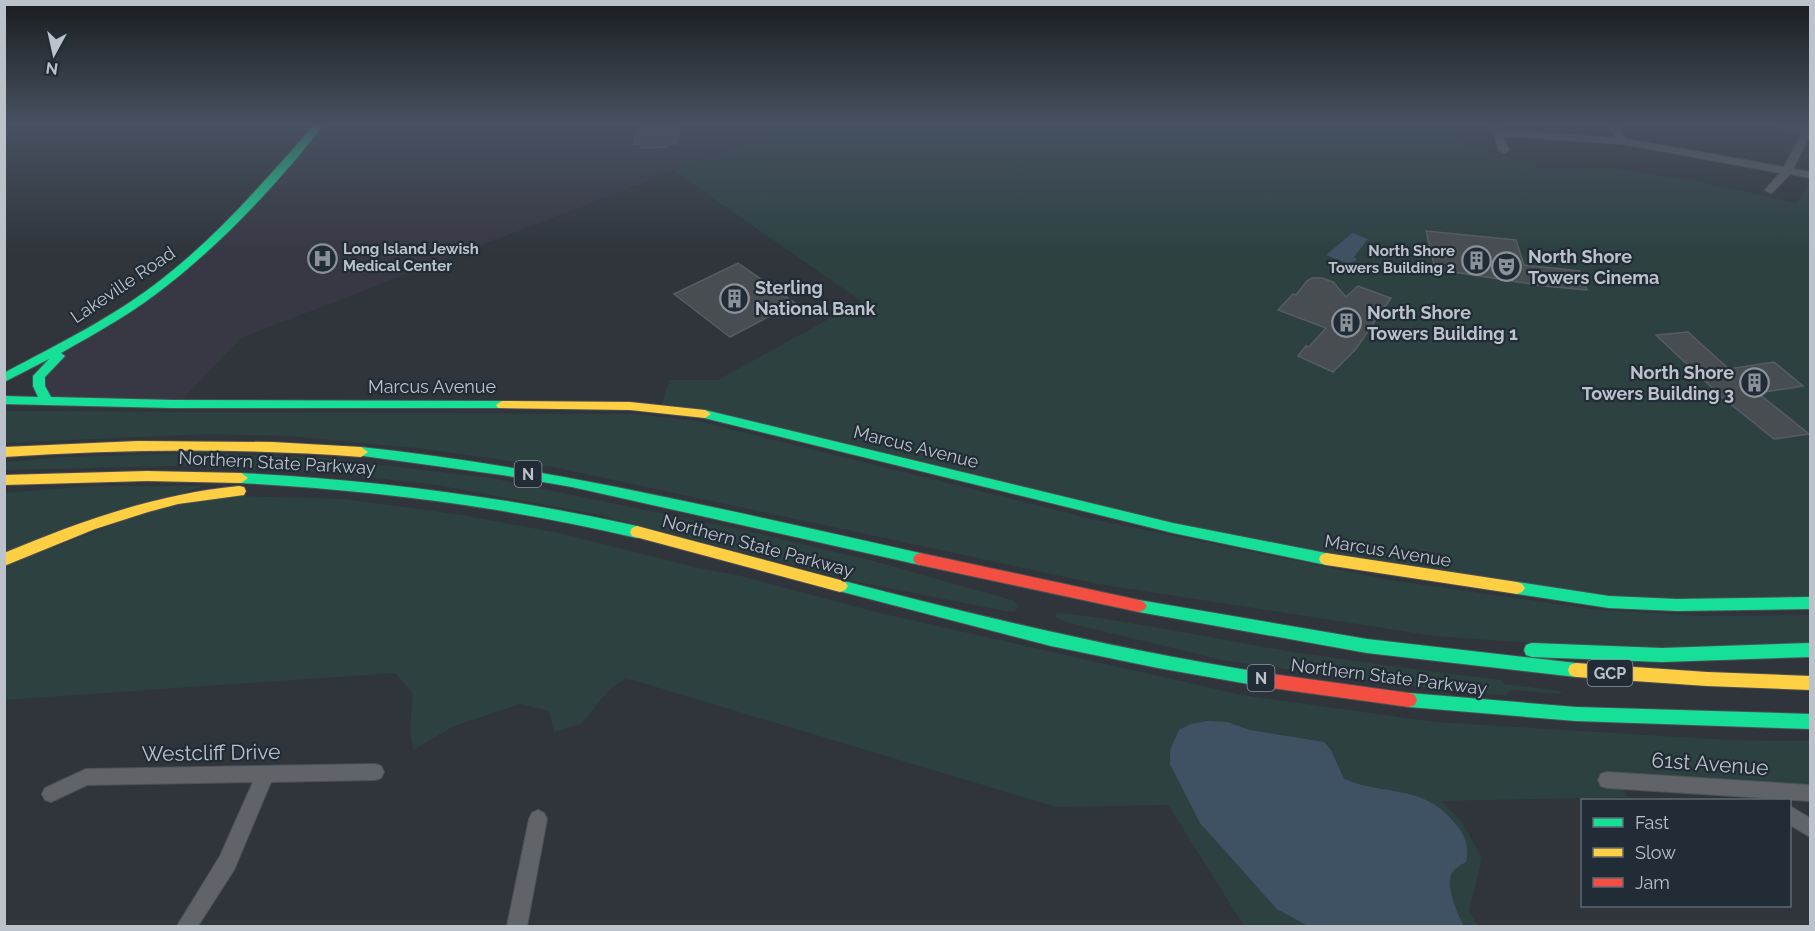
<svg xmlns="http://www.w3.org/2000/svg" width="1815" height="931" viewBox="0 0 1815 931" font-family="Raleway,sans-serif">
<rect width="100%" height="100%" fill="#2f353b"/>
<!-- medical -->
<path fill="#373844" d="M321,123H799L241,338L177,405L47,401L38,377L84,335L124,311L239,214Z"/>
<!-- green -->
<path fill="#2d4141" d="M799,123H1430L1504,162H1531L1542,169L1606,167L1695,181L1796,203L1808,185H1810V603L1677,605L1378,568L661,408L669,380H718L861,301L674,171Z
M5,411L635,414L698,421L1096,520L1390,580L1598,610L1707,616L1810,615V642L1737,649L1583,647L1435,636L1098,584L553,467L425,449L289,436L207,434L5,443Z
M198,453L325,458L490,478L752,532L873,561L1012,600L1019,606L1014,612L1005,611L858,582L596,514L436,485L332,473L178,466L5,470V462L65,457Z
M90,486H203L5,557L4,493Z
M240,496L345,499L462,515L559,533L698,568L737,575L876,612L1242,695L1435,722L1728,740L1810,741V788L1614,778L1628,797L1441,801L1462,822L1482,858L1469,911L1478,926H1244L1168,805L1056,807L626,678L610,689L581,724L554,732L549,711L520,704L454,726L413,750L410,729L413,694L395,673L5,700V566L164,505Z
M1056,613L1065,614V613C1130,622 1194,634 1258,646C1339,660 1421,670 1502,680L1504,684L1562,691L1559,694L1514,690L1508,692L1507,696L1408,686L1222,660L1065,622L1055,617Z"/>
<!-- water -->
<path fill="#3f5263" d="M1352,233L1368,239L1354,257L1357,260L1348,264L1326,255Z
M1208,721L1227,722L1250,730L1324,742L1331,750L1344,779C1388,797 1426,783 1458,827C1466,837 1469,849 1466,862C1459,866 1451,870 1450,879C1448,891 1458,916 1464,926H1308L1277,909L1200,823L1170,764V750L1179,730L1191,724Z"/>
<!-- building -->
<path fill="#484d52" stroke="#575c62" stroke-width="1.5" d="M640,123H681L676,144H668L667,147L640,148L641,144H633Z
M1426,231L1516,240L1524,265L1580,271L1587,290L1543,286L1435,269Z
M738,263L795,303L730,337L674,294Z
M1312,278H1322L1333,282L1346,297L1358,286L1391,298L1355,350L1333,372L1298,356L1306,346L1309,347L1326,328L1278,310L1293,294L1296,295L1307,281Z
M1688,332L1729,369L1774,362L1803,386L1758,393L1809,434L1774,439L1723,398L1656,335Z"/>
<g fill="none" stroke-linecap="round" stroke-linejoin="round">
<defs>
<path id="street" d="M780,123H790L791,124L786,127Z
M1489,123H1497L1501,130L1616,138L1607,123H1615L1626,139L1784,167L1802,133L1763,123H1779L1804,128L1807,123H1810V135L1793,169L1810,172V178L1790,174L1773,192L1770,193L1765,190L1780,173L1623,144L1503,136L1509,150L1504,153L1499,150Z
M375,764L381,766L384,772L381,778L375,780L271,782L234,870L198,926H177L220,856L253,782L87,785L51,802L45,800L42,794L45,788L86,769Z
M1607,772L1810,785V801L1607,788L1601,786L1598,780L1601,774Z
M1790,806L1810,818V837L1790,825Z
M538,810L544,813L547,819L527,926H507L529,819L532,813Z"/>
<path id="fast" d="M316,123H325C282,179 225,240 169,284C136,311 98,332 61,353L65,356L45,377V386L51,397L172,400L502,401L508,405L506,408H172L4,404V396L38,397L33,386V376L49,359L4,382V373C58,344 114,317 162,279C220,234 268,177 316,123Z
M705,410L1173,523L1326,553L1331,555L1333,559L1331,563L1326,565L1173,533L700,417L699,414Z
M361,447C550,467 734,512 920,553L925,555L927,559L925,563L920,565L572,487L502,475L356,455L354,452L356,449Z
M241,473C375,480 506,497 637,526L642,528L644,532L642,536L637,538C506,507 375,490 241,483L234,478Z
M840,580C981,617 1121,650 1265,673L1271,675L1273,680L1271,685L1265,687L1158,668L1051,646L835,590L832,586L835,582Z
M1517,582L1609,596L1677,599L1810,597V609L1677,611L1609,608L1517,594L1512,592L1509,588L1512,584Z
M1139,600L1367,639L1576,663L1582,665L1584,670L1582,675L1576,677L1367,653L1139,612L1134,610L1131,606L1134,602Z
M1532,643L1662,648L1810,643V657L1662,662L1532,657L1526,655L1524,650L1526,645Z
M1409,693L1576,707L1810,714V729L1576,721L1409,707L1403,705L1401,700L1403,695Z"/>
<path id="slow" d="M502,401L630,402L705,410L711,414L705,418L630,410L498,408L496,405Z
M138,441L272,442L361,447L368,452L361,457C242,448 124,449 4,457V447Z
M147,471L241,473L248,478L241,483L147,481L4,485V475Z
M239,486L244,487L246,491L244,495L178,504L148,512L95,529L4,566V553C81,521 156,494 239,486Z
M637,526L840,580L845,582L848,586L845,590L840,592L632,536L630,532L632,528Z
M1326,553L1517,582L1522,584L1525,588L1522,592L1517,594L1326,565L1321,563L1319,559L1321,555Z
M1576,663L1707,672L1810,676V690L1707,686L1576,677L1570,675L1568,670L1570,665Z"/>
<path id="jam" d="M920,553L1139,600L1144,602L1147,606L1144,610L1139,612L920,565L915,563L913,559L915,555Z
M1265,673L1409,693L1415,695L1417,700L1415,705L1409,707L1265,687L1259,685L1257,680L1259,675Z"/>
</defs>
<!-- street casing -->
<use href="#street" stroke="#4d5155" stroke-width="2"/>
<!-- fast casing -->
<use href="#fast" stroke="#4d5155" stroke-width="2"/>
<!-- slow casing -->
<use href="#slow" stroke="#4d5155" stroke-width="2"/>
<!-- jam casing -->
<use href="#jam" stroke="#4d5155" stroke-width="2"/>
<!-- street -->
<use href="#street" fill="#606468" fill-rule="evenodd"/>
<!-- fast -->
<use href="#fast" fill="#16e098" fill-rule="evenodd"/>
<!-- slow -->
<use href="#slow" fill="#ffcf43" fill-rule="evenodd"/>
<!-- jam -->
<use href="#jam" fill="#f24e42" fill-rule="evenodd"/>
</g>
<!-- sky -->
<linearGradient id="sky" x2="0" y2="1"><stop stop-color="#1a1d20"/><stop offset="0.49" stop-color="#475160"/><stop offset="1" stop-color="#475160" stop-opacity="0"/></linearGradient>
<rect width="1815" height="253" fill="url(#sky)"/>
<!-- icons -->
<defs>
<symbol id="hospital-ring" viewBox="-11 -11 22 22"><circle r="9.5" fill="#222c36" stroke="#8a9198" stroke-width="1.5"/><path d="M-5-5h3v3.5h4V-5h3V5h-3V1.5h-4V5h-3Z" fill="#8a9198"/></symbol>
<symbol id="building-ring" viewBox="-11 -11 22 22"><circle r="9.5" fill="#222c36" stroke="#8a9198" stroke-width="1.5"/><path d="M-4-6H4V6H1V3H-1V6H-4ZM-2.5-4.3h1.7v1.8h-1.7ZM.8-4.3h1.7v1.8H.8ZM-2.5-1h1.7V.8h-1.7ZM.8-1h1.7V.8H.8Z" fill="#8a9198"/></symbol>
<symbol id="theatre-ring" viewBox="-11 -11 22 22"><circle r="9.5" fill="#222c36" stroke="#8a9198" stroke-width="1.5"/><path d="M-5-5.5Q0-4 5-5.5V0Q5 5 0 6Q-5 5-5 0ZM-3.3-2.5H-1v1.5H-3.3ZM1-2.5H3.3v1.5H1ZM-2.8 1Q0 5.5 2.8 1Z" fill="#8a9198"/></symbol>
</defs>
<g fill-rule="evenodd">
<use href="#hospital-ring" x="306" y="242" width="33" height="33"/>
<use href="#building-ring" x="1460" y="244" width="33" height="33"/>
<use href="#theatre-ring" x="1490" y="250" width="33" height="33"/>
<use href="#building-ring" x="718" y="282" width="33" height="33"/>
<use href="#building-ring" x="1330" y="306" width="33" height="33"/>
<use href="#building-ring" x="1738" y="366" width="33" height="33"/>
</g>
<g text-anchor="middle" stroke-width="4.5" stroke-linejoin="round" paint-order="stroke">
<!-- far-poi labels -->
<g font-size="15" font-weight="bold" fill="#bbc2ca" stroke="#222c36" text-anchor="start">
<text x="343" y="254">Long Island Jewish<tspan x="343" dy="17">Medical Center</tspan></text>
<text x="1455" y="256" text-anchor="end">North Shore<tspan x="1455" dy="17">Towers Building 2</tspan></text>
</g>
<!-- shield labels -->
<g fill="#222c36" stroke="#8d959e" stroke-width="1.5">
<rect x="514.5" y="461" width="27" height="26" rx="4.5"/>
<rect x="1587.5" y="660" width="45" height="26" rx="4.5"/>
<rect x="1247.5" y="665" width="27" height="26" rx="4.5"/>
</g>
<g font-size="16" font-weight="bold" fill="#bbc2ca">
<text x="528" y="480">N</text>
<text x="1610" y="679">GCP</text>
<text x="1261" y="684">N</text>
</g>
<!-- poi labels -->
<g font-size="18" font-weight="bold" fill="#bbc2ca" stroke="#222c36" text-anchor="start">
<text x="1528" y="263">North Shore<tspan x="1528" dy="21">Towers Cinema</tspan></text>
<text x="755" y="294">Sterling<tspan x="755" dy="21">National Bank</tspan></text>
<text x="1367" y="319">North Shore<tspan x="1367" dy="21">Towers Building 1</tspan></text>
<text x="1734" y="379" text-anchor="end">North Shore<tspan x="1734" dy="21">Towers Building 3</tspan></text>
</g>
<!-- street labels -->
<g font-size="18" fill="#bbc2ca" stroke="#222c36">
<text transform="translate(123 285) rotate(-34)" y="6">Lakeville Road</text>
<text x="432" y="393">Marcus Avenue</text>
<text transform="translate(916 447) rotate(14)" y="6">Marcus Avenue</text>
<text transform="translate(277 463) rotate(3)" y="6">Northern State Parkway</text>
<text transform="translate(758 546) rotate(15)" y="6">Northern State Parkway</text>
<text transform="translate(1388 551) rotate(9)" y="6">Marcus Avenue</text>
<text transform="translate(1389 677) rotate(7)" y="6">Northern State Parkway</text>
</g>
<!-- near-street labels -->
<g font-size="21" fill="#bbc2ca" stroke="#222c36">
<text transform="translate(211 753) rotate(-1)" y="7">Westcliff Drive</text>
<text transform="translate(1710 764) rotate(4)" y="7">61st Avenue</text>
</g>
</g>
<!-- border -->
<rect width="1815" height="931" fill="none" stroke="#bbc2ca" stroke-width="12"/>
<!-- legend -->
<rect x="1581" y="799" width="210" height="108" fill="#222c36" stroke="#5f6871" stroke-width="1.5"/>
<rect x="1593" y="818" width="30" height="9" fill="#16e098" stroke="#5f6871" stroke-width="1.5"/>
<text x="1635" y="829" font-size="18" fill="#bbc2ca">Fast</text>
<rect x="1593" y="848" width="30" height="9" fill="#ffcf43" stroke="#5f6871" stroke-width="1.5"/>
<text x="1635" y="859" font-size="18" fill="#bbc2ca">Slow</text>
<rect x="1593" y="878" width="30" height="9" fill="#f24e42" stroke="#5f6871" stroke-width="1.5"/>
<text x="1635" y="889" font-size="18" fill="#bbc2ca">Jam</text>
<!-- north arrow -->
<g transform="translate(54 54) rotate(188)" stroke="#222c36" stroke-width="4.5" paint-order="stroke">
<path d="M0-4.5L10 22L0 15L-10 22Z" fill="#bbc2ca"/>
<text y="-9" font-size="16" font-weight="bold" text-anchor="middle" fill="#bbc2ca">N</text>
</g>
</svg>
